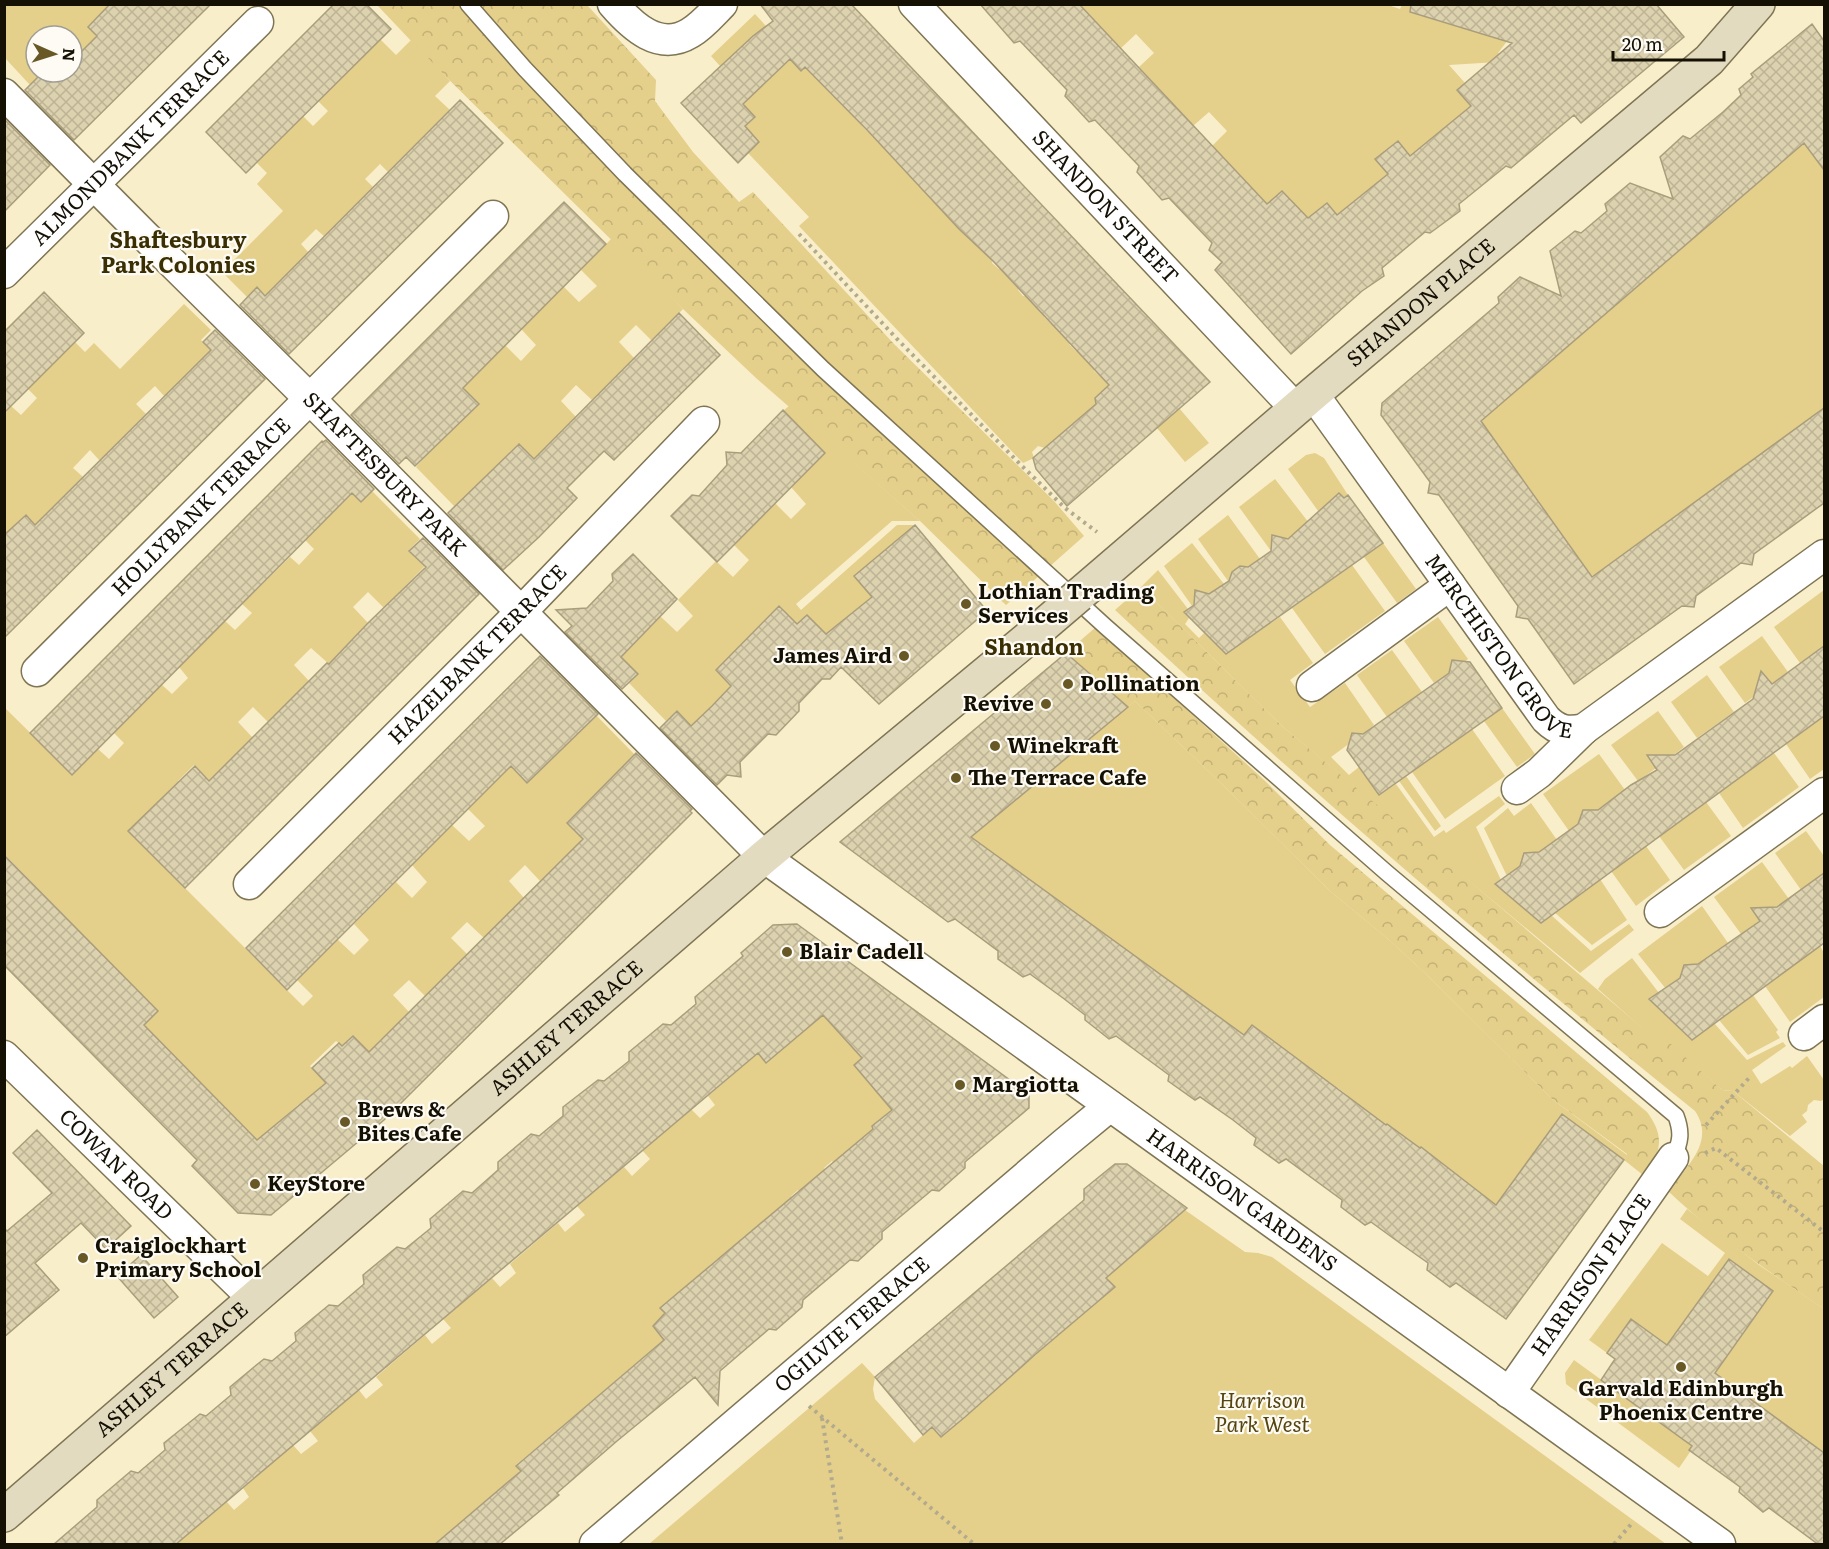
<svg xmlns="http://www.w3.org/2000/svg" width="1829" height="1549" viewBox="0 0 1829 1549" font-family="Literata,serif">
<defs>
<pattern id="forest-crowns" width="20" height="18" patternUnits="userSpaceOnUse" patternTransform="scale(1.5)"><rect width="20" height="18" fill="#e4cf8b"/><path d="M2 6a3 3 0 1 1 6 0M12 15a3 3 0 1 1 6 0" fill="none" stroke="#c3b176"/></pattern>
<pattern id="building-cross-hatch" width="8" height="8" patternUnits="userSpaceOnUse" patternTransform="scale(1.5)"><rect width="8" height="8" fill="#ddd2af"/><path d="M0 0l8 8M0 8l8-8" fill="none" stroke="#bdb395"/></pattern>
</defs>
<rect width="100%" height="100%" fill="#f9eeca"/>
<!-- forest -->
<path fill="url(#forest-crowns)" d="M377,5H587L656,80L655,101L693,152L739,202L753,192L895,345L1054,501L1084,536L1006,605L920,521L756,378L647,275L433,64Z
M1141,587L1283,727L1428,846L1658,1041L1663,1036L1722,1090L1733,1091L1824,1166V1309C1771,1273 1715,1236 1668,1191C1686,1167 1716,1142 1695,1111C1496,951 1302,784 1115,610Z
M1096,627L1263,779L1330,845L1647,1112C1665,1136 1662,1153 1643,1175L1624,1160L1627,1154L1552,1099L1428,976L1387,938L1330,891L1225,787L1135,701L1128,707L1066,653Z"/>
<!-- green -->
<path fill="#e4cf8b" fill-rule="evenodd" d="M1385,4L1400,9L1402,5L1424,4L1493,38L1518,27L1498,53H1529V60L1449,65L1465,83L1457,90L1471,106L1410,156L1397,141L1376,159L1388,174L1337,215L1327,203L1319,209V230L1282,191L1267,204L1212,146L1227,131L1209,112L1193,126L1139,67L1154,53L1136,34L1120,49L1079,5Z
M4,5H128L103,12L88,26L97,37L72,61V36H36V72H61L51,82L30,85L5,58Z
M755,14L766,26L779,70L792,57L801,71L812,61L840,92L837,100L843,106L852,104L865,118L862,126L868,132L876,129L894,148L890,155L896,162L904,159L918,174L914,181L922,189L930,186L967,237L973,243L980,240L994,256L992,263L999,269L1006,267L1020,283L1018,290L1023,296L1031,294L1046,310L1044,317L1051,324L1057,322L1072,337L1069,344L1076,351L1083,349L1096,363L1094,371L1101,377L1108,376L1118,386L1045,448L1038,446L1032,452L1034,458L1023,463L799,226L809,217L748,153L759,142L745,126L755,117L713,72L720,66L711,56ZM738,50L753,67L721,66Z
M380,39L396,55L411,40L450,81L435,96L451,111L389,173L380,164L365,179L374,188L325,237L316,229L301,244L309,253L266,296L257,288L247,297L222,272L283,211L257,184L267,173L256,162L303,116L313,126L328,111L318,101Z
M1801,139L1824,170V408L1602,570L1600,579L1591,575L1457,388Z
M611,239L683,309L652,341L636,325L619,342L635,359L593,401L576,385L561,401L576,417L534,459L518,444L503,459L519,475L455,507L416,467L424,458L408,442L470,412L478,403L463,388L505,345L521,361L536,345L521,329L564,287L579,302L597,286L581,270Z
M184,304L211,330L201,340L211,350L165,397L155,386L136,404L146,414L100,461L90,450L73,468L83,477L35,525L25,515L9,531L5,556V413L11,406L21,415L37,398L28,389L75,342L85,352L94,343L120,369Z
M789,406L920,521H892L796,604L801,610L897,525H916L854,576L872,597L826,634L807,616L797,624L779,606L716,670L732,686L691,726L677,711L666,721L628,682L637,673L621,657L660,616L677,632L693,616L678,600L716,561L733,577L749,560L733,544L775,503L791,519L806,504L791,487L825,453L783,411Z
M1179,408L1209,443L1185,462L1157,428Z
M1315,453L1324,458L1348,495L1343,498L1339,494L1329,502L1332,507L1321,515L1288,469L1306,455Z
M1275,479L1309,523L1286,540L1280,537L1272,542L1273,549L1271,551L1239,507Z
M372,491L420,539L409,550L425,566L384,608L368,592L353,607L369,624L329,664L311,648L294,665L310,682L269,723L253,707L238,722L253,738L210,781L194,765L178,781L194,797L139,821L128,831L303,1006L313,996L297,980L337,939L354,955L369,940L354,924L396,882L412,898L427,882L412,865L452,825L469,841L485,826L468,809L511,766L527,783L596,715L635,755L567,822L583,839L540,881L525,865L509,881L524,898L484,938L467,922L451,938L467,954L425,996L409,980L393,995L409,1012L369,1052L342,1046L336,1041L310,1066L335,1092L298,1105L276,1124L287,1137L265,1155L144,1025L158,1011L5,855L4,707L72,774L98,749L109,759L124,743L113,732L161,684L172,694L188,678L179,667L225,621L235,630L252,613L242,604L290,557L299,565L314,549L305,540L353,493Z
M1228,515L1260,559L1246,569L1240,566L1232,572L1230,577L1232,579L1228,581L1198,539Z
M1192,543L1224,584L1208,596L1202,593L1194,598L1195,604L1192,606L1164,566Z
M1383,543L1416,589L1397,603L1364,557Z
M1352,565L1385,611L1325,654L1292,608Z
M1158,570L1188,609L1184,613L1189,618L1185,624L1199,638L1204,633L1226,654L1280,617L1313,663L1290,680L1310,707L1345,683L1374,725L1362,735L1356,733L1351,738L1350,743L1331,757L1349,775L1359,767L1379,795L1396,784L1434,837L1444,830L1446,833L1499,796L1505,804L1476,827L1501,880L1495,885L1541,923L1551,915L1591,951L1629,924L1634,930L1580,973L1283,727L1141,587Z
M1824,590V646L1800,663L1774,627Z
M1438,617L1468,659L1463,663L1451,665V671L1434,683L1404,641Z
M1762,636L1788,672L1769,686L1762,684L1756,689L1755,693L1756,695L1745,703L1719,667Z
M1392,650L1422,692L1387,717L1357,675Z
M1707,675L1734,712L1697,738L1671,702Z
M1135,701L1225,787L1330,891L1387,938L1428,976L1552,1099L1627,1155L1624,1160L1562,1115L1499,1201L1501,1206L1494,1216L1472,1200L1479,1192L1471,1185L1464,1194L1421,1147L1413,1157L1396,1131L1387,1124L1380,1133L1341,1105L1347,1095L1338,1088L1330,1097L1304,1078L1311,1069L1302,1062L1295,1071L1252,1025L1244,1035L951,841L975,821L995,817Z
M1502,708L1535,754L1517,767L1484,721Z
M1658,711L1684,747L1671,757L1670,755H1665L1658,759L1659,766L1638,781L1611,745Z
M1824,716V769L1810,779L1786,744Z
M1472,729L1505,776L1445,819L1412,772Z
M1774,753L1799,787L1743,828L1719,793Z
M1599,754L1625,790L1595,812L1593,810C1586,810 1582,813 1580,819L1582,822L1569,831L1543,794Z
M1406,776L1441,826L1435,831L1399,781Z
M1706,802L1731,836L1684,870L1659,836Z
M1531,803L1557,840L1536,855L1534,852H1530L1523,857V864L1507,876L1484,828L1508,808L1514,816Z
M1806,831L1824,856V873L1801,890L1775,853Z
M1646,846L1670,880L1636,906L1611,871Z
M1762,862L1789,899L1741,934L1714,897Z
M1600,879L1627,920L1592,945L1554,912Z
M1702,906L1728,943L1666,989L1638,954Z
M1820,946L1824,953V997L1790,1022L1765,986Z
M1632,958L1659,993L1650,1000L1691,1040L1714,1023L1747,1060L1783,1042L1786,1046L1752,1070L1761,1084L1790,1066L1792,1068L1807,1056L1824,1080V1099L1821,1101L1814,1100L1808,1105L1807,1111L1802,1115L1807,1122L1790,1136L1733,1091L1722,1090L1663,1037L1658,1042L1598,989L1605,979Z
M1753,995L1778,1030L1776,1032L1780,1038L1748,1055L1719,1020Z
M893,996L918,1012L854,1065L898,1117L880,1119L872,1126L878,1133L838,1168L832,1161L824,1168L829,1175L804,1196L798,1190L791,1196L797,1203L755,1239L749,1233L741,1239L746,1246L724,1265L717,1259L709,1266L714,1273L661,1308L666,1315L653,1326L664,1340L516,1465L520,1471L435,1544H181L178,1542L226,1501L234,1510L249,1497L243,1488L293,1445L301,1454L318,1441L310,1431L359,1390L366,1399L383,1385L376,1377L425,1335L432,1344L451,1328L443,1319L492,1278L500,1287L516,1273L510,1264L558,1223L565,1232L585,1215L577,1206L624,1167L632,1176L650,1159L642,1150L691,1109L700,1118L715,1105L708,1096L758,1053L766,1063L815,1005Z
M1687,1209L1759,1265L1824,1309V1453L1734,1388L1679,1468L1566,1384L1565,1373L1574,1360L1669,1429L1714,1374L1773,1291L1729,1260L1667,1345L1632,1319L1607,1353L1589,1340L1662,1243L1708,1276L1725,1253L1680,1219Z
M1185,1210L1245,1252L1258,1253L1272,1257L1666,1544H649L862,1363L875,1377L873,1389L875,1399L914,1443L932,1427L941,1437L950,1429L969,1396L978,1406L985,1400L977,1389L999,1387L1009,1378L1001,1368L1020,1351L1029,1361L1037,1354L1029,1344L1067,1312L1075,1321L1114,1287L1106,1278Z"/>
<!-- building -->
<path fill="url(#building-cross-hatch)" stroke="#a99e7c" stroke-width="1.5" d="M110,4H211L74,140L25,90L42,73L51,82L61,72H72V61L97,36L88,27Z
M334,4H366L391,29L246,173L206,132Z
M760,4H851L1210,382L1067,506L1036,469L1033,458L1096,404L1095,398L1109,385L993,261L959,229L869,132L805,67L801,71L790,59L743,104L755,117L745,126L759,142L738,163L681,103L753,36L773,21Z
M980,4H1079L1267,204L1282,191L1308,218L1327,203L1337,215L1388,174L1375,159L1398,141L1410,156L1471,106L1457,90L1512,43L1410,12L1411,4H1656L1684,37L1581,123L1574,115L1511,168L1506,166L1459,204L1460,211L1430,233L1425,232L1382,268L1384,276L1362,291L1291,354L1215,270L1222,262L1209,250L1212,243L1169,198L1162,200L1137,172L1139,166L1095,120L1089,122L1065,96L1067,90L1020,41L1014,43Z
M1812,24L1824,41V170L1804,143L1481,421L1592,577L1824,408V503L1754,554L1752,565L1741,563L1696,596L1694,607L1682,606L1574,684L1528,619L1516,617L1518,606L1439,495L1428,493L1430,482L1381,415L1382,403L1499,303L1498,297L1520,277L1561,296L1550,251L1575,231L1581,233L1607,211L1605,204L1630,183L1673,199L1660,157L1683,136L1690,139L1723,112L1741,95L1739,89L1753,77L1751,74Z
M460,100L503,143L289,354L240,305L257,287L265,296Z
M4,119L50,165L4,212Z
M564,202L606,244L463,388L479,404L415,466L406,457L399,464L351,415Z
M44,292L84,333L4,413V332Z
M679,313L720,355L614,460L604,451L567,488L577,498L539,537L503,570L448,513L519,444L534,459Z
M215,330L265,379L4,638V535L26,515L35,525L211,350L203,342Z
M783,410L825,453L717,562L671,516L692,495L699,496L727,465L726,452L741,453Z
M326,440L374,489L361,502L352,493L72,775L30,733L322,441L323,442Z
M1339,493L1344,498L1348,495L1383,543L1226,654L1184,612L1194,605L1195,590L1209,594L1229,581L1232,572L1240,566L1248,567L1271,551L1272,535L1288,539Z
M915,525L987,611L879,704L841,667L830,679H822L799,703V711L776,735L768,734L740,762L741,777L727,775L717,785L660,728L677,711L691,726L712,706L731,686L716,670L779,606L797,624L807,615L826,634L872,597L854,576Z
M423,538L479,594L185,888L128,831L195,766L209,781L327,663L329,664L368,623L426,567L409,551Z
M633,554L677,599L621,657L638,674L622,689L565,632L572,626L556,610L587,608L613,581L612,574Z
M1824,646V716L1541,923L1495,884L1520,866L1524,853L1539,852L1578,824L1583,810H1598L1631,785L1657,770L1647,755H1675L1753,699L1761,671L1772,684Z
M1066,653L1128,707L971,837L1244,1035L1252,1025L1386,1125L1387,1124L1420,1148L1421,1147L1496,1205L1562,1114L1624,1160L1506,1319L1456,1283L1450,1287L1427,1270L1428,1263L1404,1246L1371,1222L1365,1225L1341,1207L1342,1200L1286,1159L1279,1163L1254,1145L1256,1138L1233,1120L1200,1097L1195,1100L1168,1081L1169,1075L1116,1036L1109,1039L1085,1020V1015L1063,998L1030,974L1023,977L998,959V951L955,919L948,922L840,842Z
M540,656L598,714L527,783L511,766L287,990L246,948Z
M1452,660L1470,662L1502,708L1379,795L1347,750L1352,733L1363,734L1449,673Z
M636,753L692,809L690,811L692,813L384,1120L271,1215L238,1213L192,1166L197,1160L4,965V855L158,1011L144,1025L257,1140L326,1083L312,1068L339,1043L342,1046L353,1036L369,1052L583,839L567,823Z
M1824,873V943L1692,1040L1649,999L1680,978L1684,965L1698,964L1760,921L1751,908L1777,907Z
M797,924L1029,1094V1108L965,1162V1168L939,1191L932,1190L882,1232V1239L858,1261L850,1260L803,1300L802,1307L776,1330L769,1329L720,1371L718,1405L695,1377L617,1441L557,1493L559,1495L499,1545H434L521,1471L516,1466L664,1340L653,1326L665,1313L660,1308L873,1129L872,1126L892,1110L854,1065L862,1058L823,1015L766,1063L758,1053L175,1545H53L97,1507V1500L131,1471L138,1473L165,1450L164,1443L200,1414L206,1416L231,1395L230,1387L254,1367L264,1359L272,1361L296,1341L295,1333L329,1305L338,1306L364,1284L363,1275L397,1247L405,1249L431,1228L430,1219L463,1191L472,1193L498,1170V1162L531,1134L539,1136L563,1116V1107L598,1080L604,1081L629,1061V1052L663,1024L671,1025L696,1004L695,997L743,956L741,953L773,925Z
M37,1130L131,1226L106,1249L81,1223L35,1263L59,1290L4,1337V1228L7,1231L52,1193L13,1153Z
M1115,1164H1127L1187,1208L1106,1278L1115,1287L1037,1353L965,1417L941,1437L932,1427L923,1435L875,1377L1084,1200V1189Z
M141,1255L178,1297L154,1318L117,1276Z
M1729,1259L1773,1291L1715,1373L1824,1453V1545H1819L1769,1508L1763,1512L1739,1492L1740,1487L1689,1450L1692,1446L1601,1380L1615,1359L1607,1353L1631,1319L1667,1345Z"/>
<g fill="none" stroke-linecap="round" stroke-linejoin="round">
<defs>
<path id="lane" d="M468,4L525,69L625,174L823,369L1106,627L1387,873L1676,1116C1682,1132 1681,1142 1673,1158"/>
<g id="street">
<path d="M613,4C632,26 659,52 690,33C702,26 712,14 722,4"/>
<path id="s1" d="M914,4L1296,409"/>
<path id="s2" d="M4,94L143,234L310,399L764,857L1720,1544"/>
<path id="s3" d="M4,273L258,22"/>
<path id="s4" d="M1313,394L1546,719C1558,731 1568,733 1584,729L1824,555"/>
<path id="s5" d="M37,671L493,216"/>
<path d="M1312,686L1450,585"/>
<path d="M1517,789L1539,773L1584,729"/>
<path id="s6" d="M249,884L521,612L704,422"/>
<path d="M1660,912L1824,793"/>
<path d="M1804,1035L1824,1020"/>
<path id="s7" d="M4,1056L253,1298"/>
<path id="s8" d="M1509,1393L1673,1158"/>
<path id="s9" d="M595,1544L1065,1143L1110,1106"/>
</g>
<g id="secondary">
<path id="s10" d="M1079,595L1313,394L1709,60L1758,4"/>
<path id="s11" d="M4,1515L764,857L1038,630"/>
</g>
</defs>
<!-- lane casing -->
<use href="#lane" stroke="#7f7554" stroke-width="18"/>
<!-- street casing -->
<use href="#street" stroke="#7f7554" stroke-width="33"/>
<!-- secondary casing -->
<use href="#secondary" stroke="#7f7554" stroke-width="36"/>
<!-- path -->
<path stroke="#b2aa8d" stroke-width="4" stroke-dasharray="3 4.5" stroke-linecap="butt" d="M799,234L898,340L1021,465L1065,508L1097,532
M1706,1125L1749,1078
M1705,1153L1716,1148L1824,1232
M809,1406L974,1544
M822,1418L842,1544
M1614,1544L1633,1522"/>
<!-- lane -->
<use href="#lane" stroke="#fff" stroke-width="15"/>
<!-- street -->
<use href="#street" stroke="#fff" stroke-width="30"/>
<!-- secondary -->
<use href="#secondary" stroke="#e2dbc0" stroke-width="33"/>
<defs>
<path id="secondary-bridge" d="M1038,630L1079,595"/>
</defs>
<!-- secondary-bridge casing -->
<use href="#secondary-bridge" stroke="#7f7554" stroke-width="36" stroke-linecap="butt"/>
<!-- secondary-bridge -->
<use href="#secondary-bridge" stroke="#e2dbc0" stroke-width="33"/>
</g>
<!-- markers -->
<g fill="#675825" stroke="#fefbf4" stroke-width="2">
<circle cx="966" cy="604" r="6"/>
<circle cx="904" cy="656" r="6"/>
<circle cx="1068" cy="684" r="6"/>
<circle cx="1046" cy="704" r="6"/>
<circle cx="995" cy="746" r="6"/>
<circle cx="956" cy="778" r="6"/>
<circle cx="787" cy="952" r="6"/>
<circle cx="960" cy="1085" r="6"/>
<circle cx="345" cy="1122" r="6"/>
<circle cx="255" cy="1184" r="6"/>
<circle cx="83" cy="1258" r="6"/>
<circle cx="1681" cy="1367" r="6"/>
</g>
<g text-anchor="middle" stroke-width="4.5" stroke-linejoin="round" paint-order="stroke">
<!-- street labels -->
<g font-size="21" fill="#141004" stroke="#fefbf4">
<text dy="7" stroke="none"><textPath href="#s3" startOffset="178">ALMONDBANK TERRACE</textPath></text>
<text dy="7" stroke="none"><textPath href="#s1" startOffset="279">SHANDON STREET</textPath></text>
<text dy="7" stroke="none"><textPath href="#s10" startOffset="450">SHANDON PLACE</textPath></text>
<text dy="7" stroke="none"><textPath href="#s2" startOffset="538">SHAFTESBURY PARK</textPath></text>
<text dy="7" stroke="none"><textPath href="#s5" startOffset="232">HOLLYBANK TERRACE</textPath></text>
<text dy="7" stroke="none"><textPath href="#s4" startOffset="315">MERCHISTON GROVE</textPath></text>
<text dy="7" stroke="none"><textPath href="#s6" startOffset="324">HAZELBANK TERRACE</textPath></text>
<text dy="7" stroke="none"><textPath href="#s11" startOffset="744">ASHLEY TERRACE</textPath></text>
<text dy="7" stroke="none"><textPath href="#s7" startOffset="156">COWAN ROAD</textPath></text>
<text dy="7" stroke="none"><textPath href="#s2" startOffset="1665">HARRISON GARDENS</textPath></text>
<text dy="7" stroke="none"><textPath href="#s8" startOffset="144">HARRISON PLACE</textPath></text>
<text dy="7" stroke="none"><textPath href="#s9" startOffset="338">OGILVIE TERRACE</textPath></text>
<text dy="7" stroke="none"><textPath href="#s11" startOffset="222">ASHLEY TERRACE</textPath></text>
</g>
<!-- poi labels -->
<g font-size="21" font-weight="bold" fill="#141004" stroke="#fefbf4" text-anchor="start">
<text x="978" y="599">Lothian Trading<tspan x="978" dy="24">Services</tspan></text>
<text x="892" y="663" text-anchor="end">James Aird</text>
<text x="1080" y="691">Pollination</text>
<text x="1034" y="711" text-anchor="end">Revive</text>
<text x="1007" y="753">Winekraft</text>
<text x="968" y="785">The Terrace Cafe</text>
<text x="799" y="959">Blair Cadell</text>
<text x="972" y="1092">Margiotta</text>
<text x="357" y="1117">Brews &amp;<tspan x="357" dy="24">Bites Cafe</tspan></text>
<text x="267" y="1191">KeyStore</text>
<text x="95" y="1253">Craiglockhart<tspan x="95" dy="24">Primary School</tspan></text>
<text x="1681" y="1396" text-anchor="middle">Garvald Edinburgh<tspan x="1681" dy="24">Phoenix Centre</tspan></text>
</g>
<!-- park labels -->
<g font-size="21" font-style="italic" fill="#554611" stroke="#fefbf4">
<text x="1262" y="1408">Harrison<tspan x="1262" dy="24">Park West</tspan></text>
</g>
<!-- neighbourhood labels -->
<g font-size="22" font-weight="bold" fill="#3a2e03" stroke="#fefbf4">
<text x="178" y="248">Shaftesbury<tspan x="178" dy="25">Park Colonies</tspan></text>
<text x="1034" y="655">Shandon</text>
</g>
</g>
<!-- border -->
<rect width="1829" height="1549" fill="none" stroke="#141004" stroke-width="12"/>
<!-- north arrow -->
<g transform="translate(54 54) rotate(93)"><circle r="28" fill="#fefbf4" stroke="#a09d94" stroke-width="1.5"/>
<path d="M0-4.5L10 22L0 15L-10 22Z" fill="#675825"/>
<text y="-9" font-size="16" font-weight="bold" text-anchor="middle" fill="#141004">N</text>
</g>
<!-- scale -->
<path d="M1613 51v9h111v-9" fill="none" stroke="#141004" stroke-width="3"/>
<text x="1622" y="51" font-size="18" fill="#141004" stroke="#fefbf4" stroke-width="4.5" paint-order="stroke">20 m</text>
</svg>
